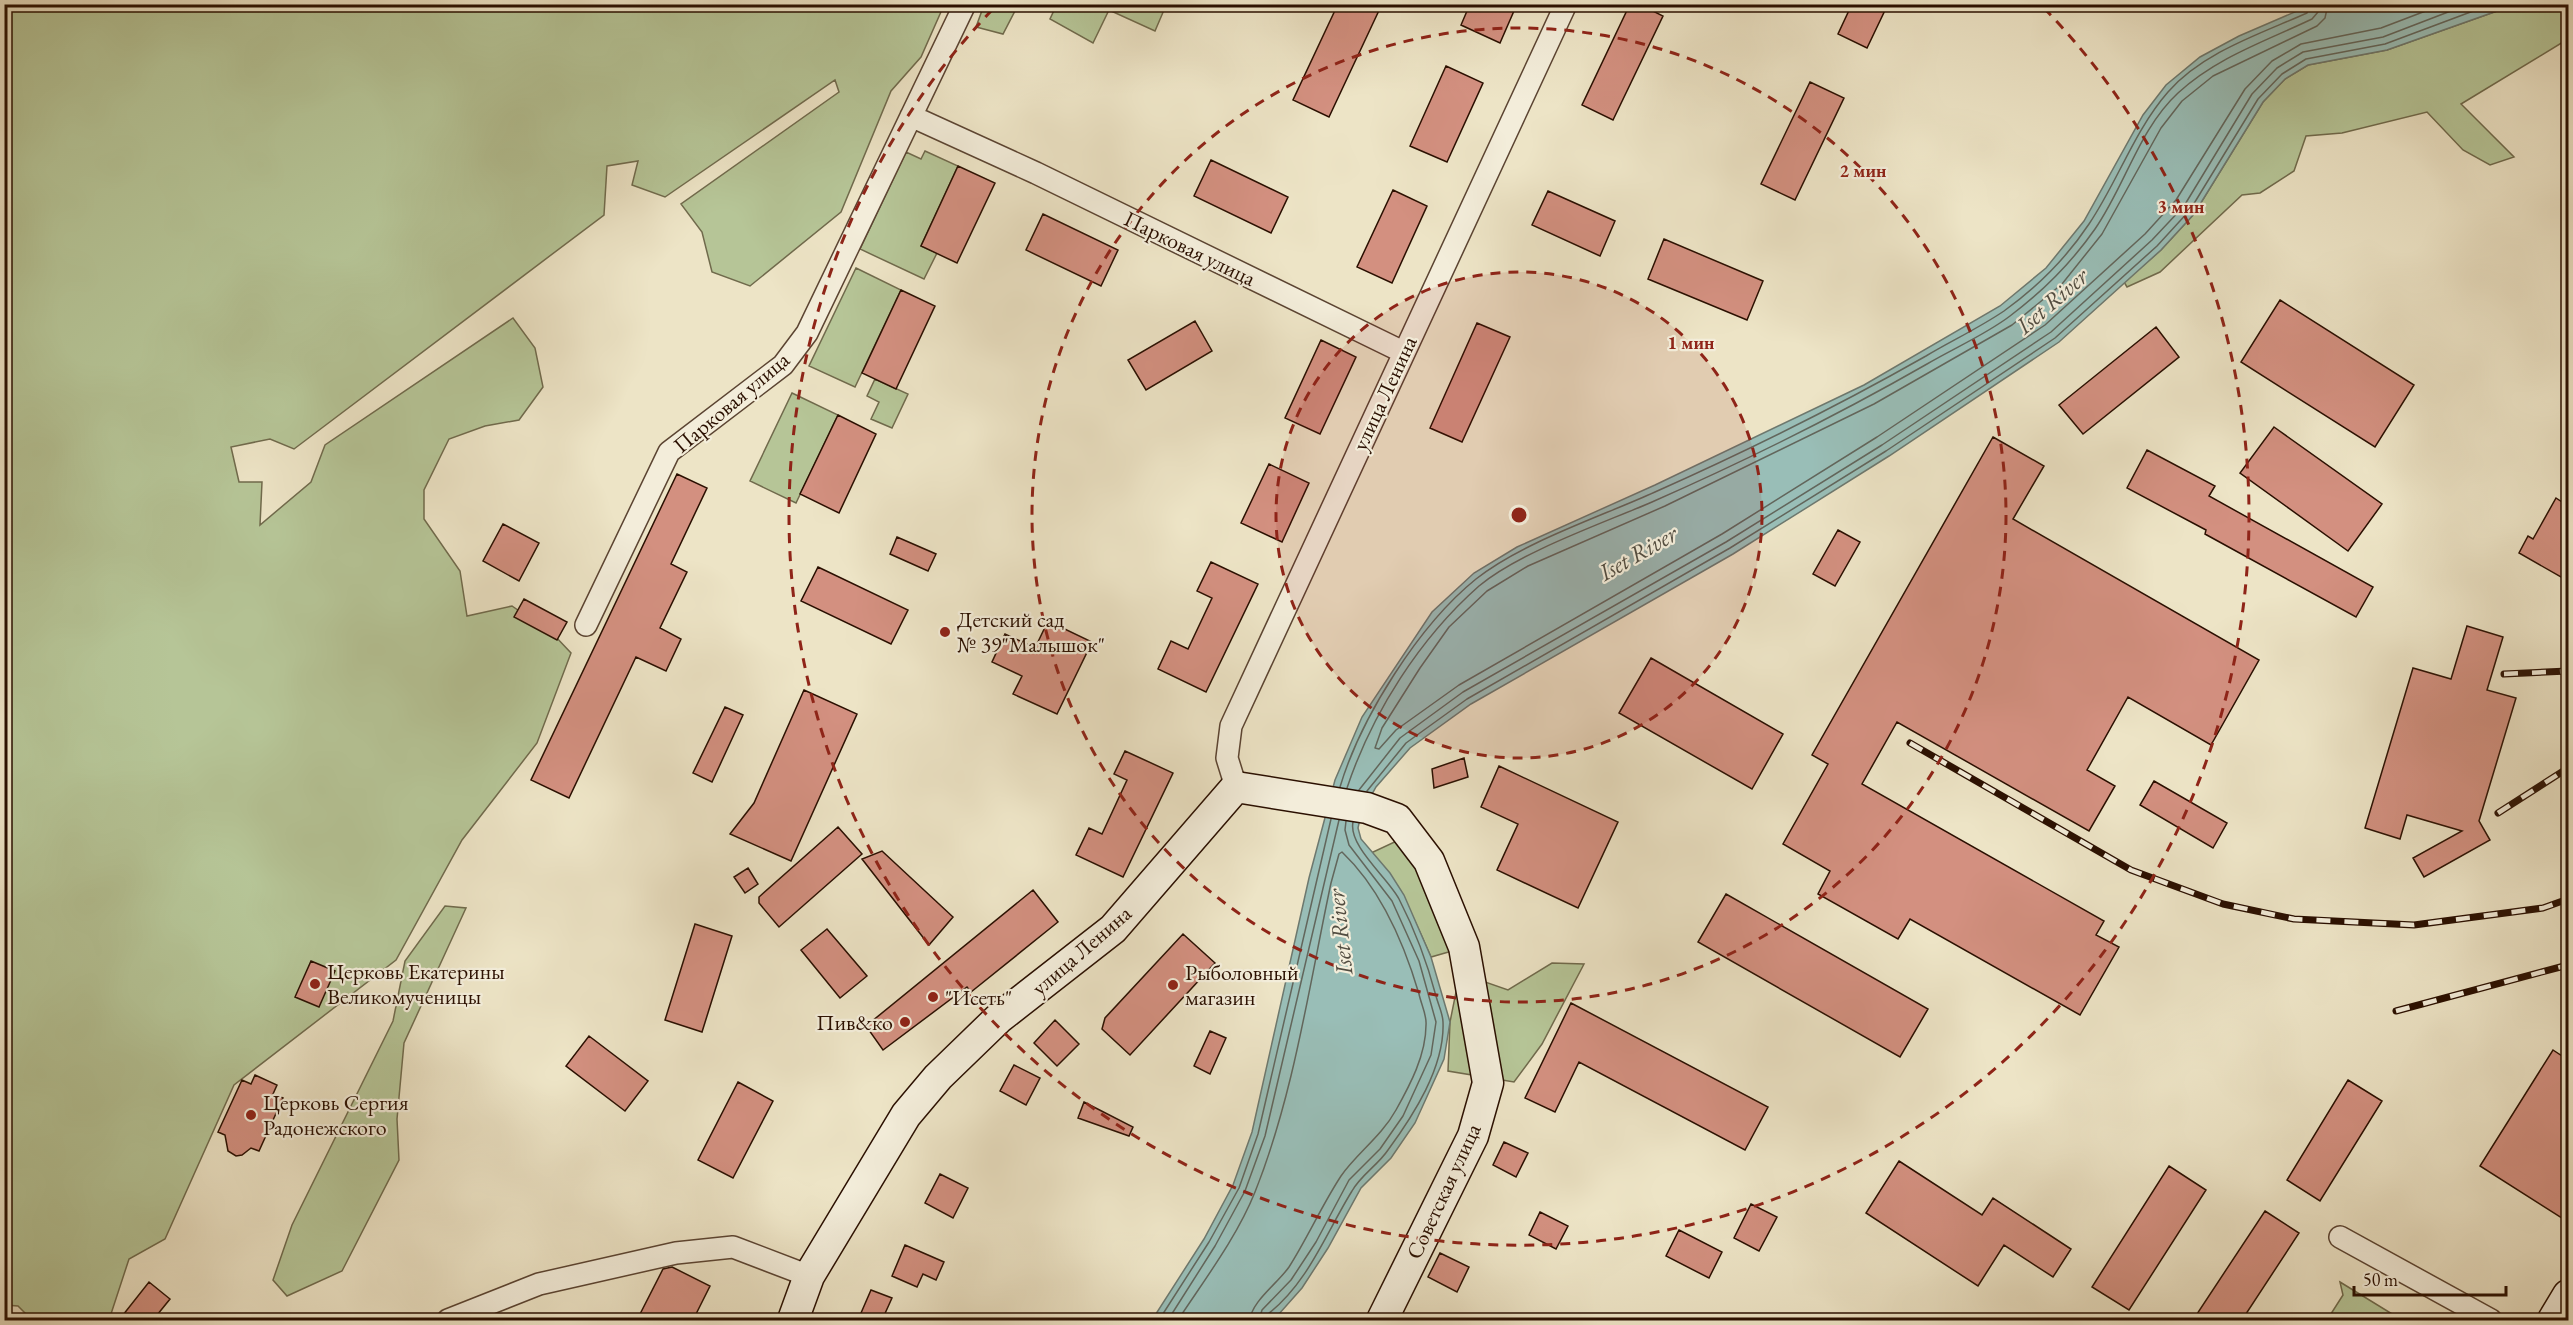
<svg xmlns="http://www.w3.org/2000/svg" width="2573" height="1325" viewBox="0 0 2573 1325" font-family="'EB Garamond',serif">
<rect width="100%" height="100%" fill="#ede4c6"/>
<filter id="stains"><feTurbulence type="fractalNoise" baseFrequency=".00333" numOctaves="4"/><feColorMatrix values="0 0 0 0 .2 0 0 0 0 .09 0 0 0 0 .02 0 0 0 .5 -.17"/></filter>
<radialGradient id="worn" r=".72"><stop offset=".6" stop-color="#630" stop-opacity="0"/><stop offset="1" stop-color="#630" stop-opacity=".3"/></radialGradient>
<!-- green -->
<path fill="#b6c597" stroke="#706a4c" stroke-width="1.5" d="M5,5H944L921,57L891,91L841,212L750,286L712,272L702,232L681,204L839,92L835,80L665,197L632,185L638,161L607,166L604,215L294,449L270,439L231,447L239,482H262L260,525L311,482L325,445L513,318L535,348L543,387L519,420L485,426L449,439L424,490V519L460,571L467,616L512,606L555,636L571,653L537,743L462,840L396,960L234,1085L165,1239L129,1259L109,1320H32L18,1306L5,1305Z
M984,5H1018L1003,34L976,27Z
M1054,5H1152L1164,10L1155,31L1109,10L1093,43L1050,19L1056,6Z
M2514,5H2568V39L2461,104L2514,157L2490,165L2463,150L2427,112L2342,133L2306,136L2294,171L2260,193L2242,195L2160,272L2127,287L2124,282L2161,250L2194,214L2263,102L2285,79L2308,65L2387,50Z
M925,151L958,166L921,246L937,253L924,279L860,249L906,152L921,159Z
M856,268L901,290L855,387L809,366Z
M875,379L908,394L892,428L871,419L879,402L867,396Z
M792,393L838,415L796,503L750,481Z
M1403,838L1452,951L1431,957C1414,919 1400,884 1371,853Z
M445,906L466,908L404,1043L397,1119L399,1160L342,1271L287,1296L273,1280L292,1225L393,1021L405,961Z
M1552,963L1584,964L1542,1044L1514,1082L1448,1071L1450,1022L1456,992L1471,977L1508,990Z
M2340,1282L2402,1320H2327L2343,1295Z"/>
<!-- water -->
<path fill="#99beb7" stroke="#6d786e" stroke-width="1.5" d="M2311,5H2514L2387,50L2308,65L2285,79L2263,102L2194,214L2161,250L2059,342L1889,456L1733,554L1471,704L1410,748L1376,787L1361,814L1358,828L1361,839L1390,873L1404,895L1431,957L1450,1022L1444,1059L1415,1123L1391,1158L1361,1188L1328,1248L1302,1288L1279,1314L1269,1320H1152L1204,1239L1233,1185L1252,1132L1309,878L1335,780L1362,717L1432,612L1474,573L1517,547L1655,485L1864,385L2000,306L2046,268L2084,221L2143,115L2166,85L2200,57L2239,36Z"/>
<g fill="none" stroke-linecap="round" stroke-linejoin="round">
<!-- shore -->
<path stroke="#62665c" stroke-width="1.5" d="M2328,4L2325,18L2317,26L2213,76L2182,101L2161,128L2102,234L2062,284L2012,325L1874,404L1665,506L1528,566L1487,591L1449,627L1420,668L1382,728L1375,748L1379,749L1396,730L1459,685L1722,534L1877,437L2045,325L2145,234L2176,200L2245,89L2272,61L2301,44L2381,28L2444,4
M1340,787C1361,717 1419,625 1476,579C1523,542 1600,517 1655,492C1747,451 1838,406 1926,356C1951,341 1979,328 2004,311C2036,288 2067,257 2089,224C2118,181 2134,131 2168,92C2203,52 2260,34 2307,13L2311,4
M1347,788C1372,713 1420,638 1479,586C1520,552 1601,524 1652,502C1745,461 1838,415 1927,364C1954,348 1985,335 2010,316C2042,292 2072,262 2095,229C2125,186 2139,129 2178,93C2217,57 2266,41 2312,19L2318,12L2319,4
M1359,790L1400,738L1463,692L1726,542L1882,445L2051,332L2152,240L2184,206L2252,94L2277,68L2303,52L2383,37L2469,4
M1367,791L1406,743L1467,699L1730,548L1886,451L2055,338L2157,246L2190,210L2258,99L2282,74L2306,59L2385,44L2492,4
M1159,1320L1209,1242L1239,1188L1258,1134L1331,819
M1168,1320L1215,1246L1245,1191L1265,1136L1339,820
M1178,1320C1205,1279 1237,1237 1255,1192C1294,1094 1309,986 1331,883L1339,854L1342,852C1381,889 1404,943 1419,994C1421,1004 1427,1015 1426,1025C1426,1055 1410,1085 1396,1110C1381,1137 1357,1153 1341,1176C1322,1205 1308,1237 1289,1267C1278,1283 1251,1302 1250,1320
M1259,1320L1262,1310L1291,1280L1316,1242L1349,1180L1380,1149L1403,1116L1431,1055L1436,1022L1419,961L1392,901L1349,845L1345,830L1346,821
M1267,1320L1268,1314C1308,1283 1326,1233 1352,1191C1361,1175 1378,1165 1388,1150C1413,1116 1445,1067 1443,1022C1443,1014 1438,1004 1436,996C1427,962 1415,930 1399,899C1388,878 1348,846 1353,822"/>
</g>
<!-- building -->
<path fill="#d39080" stroke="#2a0f00" stroke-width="1.5" d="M1338,4H1382L1329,117L1293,100Z
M1470,4H1517L1500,43L1461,25Z
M1630,4H1639L1663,16L1613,120L1582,105Z
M1852,4H1888L1867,48L1838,34Z
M1446,66L1483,83L1447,162L1410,146Z
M1810,82L1844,98L1795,200L1761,184Z
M1211,160L1288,197L1271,233L1194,196Z
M958,166L995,183L957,263L921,246Z
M1393,190L1427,206L1392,283L1357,267Z
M1548,191L1615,221L1600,256L1532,225Z
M1043,214L1118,250L1101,286L1026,250Z
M1664,239L1763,281L1747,320L1648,279Z
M901,290L935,306L896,389L862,373Z
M2280,300L2414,385L2375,447L2241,362Z
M1195,321L1212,351L1146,390L1128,360Z
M1477,323L1510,337L1462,442L1430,428Z
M2156,327L2179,357L2083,434L2059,405Z
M1321,340L1356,357L1320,434L1285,418Z
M838,415L876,434L839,513L800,494Z
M2274,427L2382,504L2348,551L2240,473Z
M1993,437L2044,466L2013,519L2259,660L2211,745L2128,697L2087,770L2115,786L2089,831L1897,722L1862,784L2104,921L2096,935L2119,947L2080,1015L1910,919L1898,939L1818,894L1830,871L1783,844L1828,764L1812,755Z
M2147,450L2215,486L2209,496L2373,587L2356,617L2205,534L2206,530L2127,488Z
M1269,464L1309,483L1282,542L1241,523Z
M677,474L707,488L671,564L687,572L660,628L681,639L666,671L636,657L569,798L531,780Z
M2556,498L2568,506V581L2519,553L2528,536L2533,539Z
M503,524L539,543L519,581L483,561Z
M1838,530L1860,542L1835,586L1813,574Z
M897,537L936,554L928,571L890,554Z
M1211,562L1258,584L1206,692L1158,669L1171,641L1188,649L1212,598L1197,591Z
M818,567L908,610L891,644L801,601Z
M524,599L567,622L557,640L514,617Z
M1048,621L1092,642L1057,714L1013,694L1022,676L992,662L1005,634L1035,648Z
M2467,626L2503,637L2487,690L2516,698L2479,821L2490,840L2424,877L2413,858L2462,831L2407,815L2400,839L2365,828L2413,668L2451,679Z
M1651,658L1783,734L1752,789L1619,713Z
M804,690L857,714L791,861L730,834L754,803Z
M725,707L743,715L712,782L693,773Z
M1125,751L1173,773L1123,877L1076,855L1089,828L1102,834L1127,780L1114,774Z
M1464,758L1468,777L1434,788L1432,769Z
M1499,766L1618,822L1578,908L1497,870L1518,824L1481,807Z
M2154,781L2227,823L2213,848L2140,805Z
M838,827L862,854L779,927L759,903V897Z
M882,851L953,917L929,945L862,859Z
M748,868L758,884L745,893L734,877Z
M1033,890L1058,922L971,992L967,987L883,1050L866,1026Z
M1726,894L1928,1009L1900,1057L1698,942Z
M695,924L732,936L702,1032L665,1020Z
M827,929L867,976L840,998L801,950Z
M1183,934L1215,963L1130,1055L1102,1029L1105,1018Z
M311,961L335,971L319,1007L295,997Z
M1571,1003L1768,1107L1745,1150L1579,1062L1555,1112L1525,1098Z
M1055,1020L1079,1044L1057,1066L1034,1043Z
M1210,1031L1226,1038L1210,1074L1194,1066Z
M589,1036L648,1081L625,1111L566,1066Z
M2553,1050L2568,1060V1222L2480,1166Z
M1014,1065L1040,1078L1026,1105L1000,1091Z
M255,1075L277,1085L273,1094L283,1098L259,1151L251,1148L242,1155L236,1156L228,1151L225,1135L218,1132L242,1080L251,1084Z
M2348,1080L2382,1101L2320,1201L2287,1180Z
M738,1082L773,1101L733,1178L698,1160Z
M1084,1102L1133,1127L1129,1136L1078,1118Z
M1504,1142L1528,1153L1516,1177L1493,1165Z
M1899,1161L1982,1215L1993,1198L2071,1249L2053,1277L2004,1245L1978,1286L1866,1213Z
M2169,1166L2206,1190L2129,1310L2092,1287Z
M940,1174L968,1188L953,1218L925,1203Z
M1751,1204L1777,1217L1759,1251L1734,1238Z
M2265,1211L2299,1233L2242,1320H2193Z
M1540,1212L1568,1226L1556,1249L1529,1235Z
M1679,1230L1722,1252L1709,1278L1666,1256Z
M905,1245L944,1262L936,1280L923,1274L917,1287L892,1276Z
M1440,1253L1469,1267L1457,1292L1428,1277Z
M672,1267L710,1286L693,1320H637L663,1269Z
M149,1282L170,1299L153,1320H119Z
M871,1290L892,1298L882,1320L861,1313Z"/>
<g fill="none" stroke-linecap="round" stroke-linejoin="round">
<defs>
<path id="street" d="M911,116L1036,173L1403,352
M586,625L669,452L783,365L807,333L965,4
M1236,787L1227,758L1231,726L1566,4
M2340,1237L2491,1320
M448,1320L539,1284L676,1253L733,1247L809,1276"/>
<path id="secondary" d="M793,1320L809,1276L906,1115L938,1077L999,1018L1113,929L1236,787L1367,808L1397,819L1429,861L1464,947L1488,1083L1473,1136L1382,1320
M2553,1320L2568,1295"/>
</defs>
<!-- street casing -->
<use href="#street" stroke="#5b4432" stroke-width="24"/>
<!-- secondary casing -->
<use href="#secondary" stroke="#2a0f00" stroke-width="33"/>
<!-- street -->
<use href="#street" stroke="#f3edda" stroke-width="21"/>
<!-- secondary -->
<use href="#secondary" stroke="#f3edda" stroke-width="30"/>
<defs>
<path id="rail" d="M2504,674L2568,671
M1910,743L2131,870L2223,904L2294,919L2414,925L2543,908L2568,899
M2498,813L2568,768
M2396,1011L2568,965"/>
</defs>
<!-- rail casing -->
<use href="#rail" stroke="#2a0f00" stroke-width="7"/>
<!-- rail -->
<use href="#rail" stroke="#f3edda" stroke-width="4.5" stroke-dasharray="14" stroke-linecap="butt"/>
</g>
<!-- distance rings -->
<circle cx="1519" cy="515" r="243" fill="#8f2418" fill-opacity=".12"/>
<g fill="none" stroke="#8f2418" stroke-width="3" stroke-dasharray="10 8">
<circle cx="1519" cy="515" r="243"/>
<circle cx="1519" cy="515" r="487"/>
<path d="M2044 8A730 730 0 1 1 994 8"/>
</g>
<!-- markers -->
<g fill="#8f2418" stroke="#f3edda" stroke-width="2">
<circle cx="945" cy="632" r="6"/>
<circle cx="315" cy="984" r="6"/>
<circle cx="1173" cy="985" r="6"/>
<circle cx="933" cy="997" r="6"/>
<circle cx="905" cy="1022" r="6"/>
<circle cx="251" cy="1115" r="6"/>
</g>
<g text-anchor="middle" stroke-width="4.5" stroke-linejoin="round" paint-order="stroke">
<!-- street labels -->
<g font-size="22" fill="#2a0f00" stroke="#f3edda">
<text transform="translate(1190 248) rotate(26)" y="8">Парковая улица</text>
<text transform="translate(1384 393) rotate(-65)" y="8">улица Ленина</text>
<text transform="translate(731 402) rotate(-40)" y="8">Парковая улица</text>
<text transform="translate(1081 950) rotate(-41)" y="8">улица Ленина</text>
<text transform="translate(1443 1191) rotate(-65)" y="8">Советская улица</text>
</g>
<!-- poi labels -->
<g font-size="22" fill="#2a0f00" stroke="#f3edda" text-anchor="start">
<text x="957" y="627">Детский сад<tspan x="957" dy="25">№ 39"Малышок"</tspan></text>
<text x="327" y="979">Церковь Екатерины<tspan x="327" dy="25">Великомученицы</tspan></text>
<text x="1185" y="980">Рыболовный<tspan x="1185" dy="25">магазин</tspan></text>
<text x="945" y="1005">"Исеть"</text>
<text x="893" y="1030" text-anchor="end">Пив&amp;ко</text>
<text x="263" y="1110">Церковь Сергия<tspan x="263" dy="25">Радонежского</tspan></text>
</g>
<!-- water labels -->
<g font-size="24" font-style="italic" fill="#514c40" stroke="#f3edda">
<text transform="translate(2052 301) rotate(-41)" y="8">Iset River</text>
<text transform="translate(1638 553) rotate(-30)" y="8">Iset River</text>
<text transform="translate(1340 932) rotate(-96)" y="8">Iset River</text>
</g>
</g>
<circle cx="1519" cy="515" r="9" fill="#8f2418" stroke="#f3edda" stroke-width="3"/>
<g font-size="18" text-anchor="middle" font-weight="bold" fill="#8f2418" stroke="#f3edda" stroke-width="4.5" stroke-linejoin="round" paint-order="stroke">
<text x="1863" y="177">2 мин</text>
<text x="2181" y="213">3 мин</text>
<text x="1691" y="349">1 мин</text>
</g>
<!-- margin -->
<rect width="2573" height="1325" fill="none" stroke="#ede4c6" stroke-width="24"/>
<rect x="6" y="6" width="2561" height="1313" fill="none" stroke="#2a0f00" stroke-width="3"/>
<rect x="12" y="12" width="2549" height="1301" fill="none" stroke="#2a0f00" stroke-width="1.5"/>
<!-- scale -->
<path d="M2354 1286v9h152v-9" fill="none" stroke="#2a0f00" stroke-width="3"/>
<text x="2363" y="1286" font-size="18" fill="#2a0f00" stroke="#f3edda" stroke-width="4.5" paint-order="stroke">50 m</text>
<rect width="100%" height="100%" filter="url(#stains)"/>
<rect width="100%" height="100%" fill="url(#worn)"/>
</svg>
